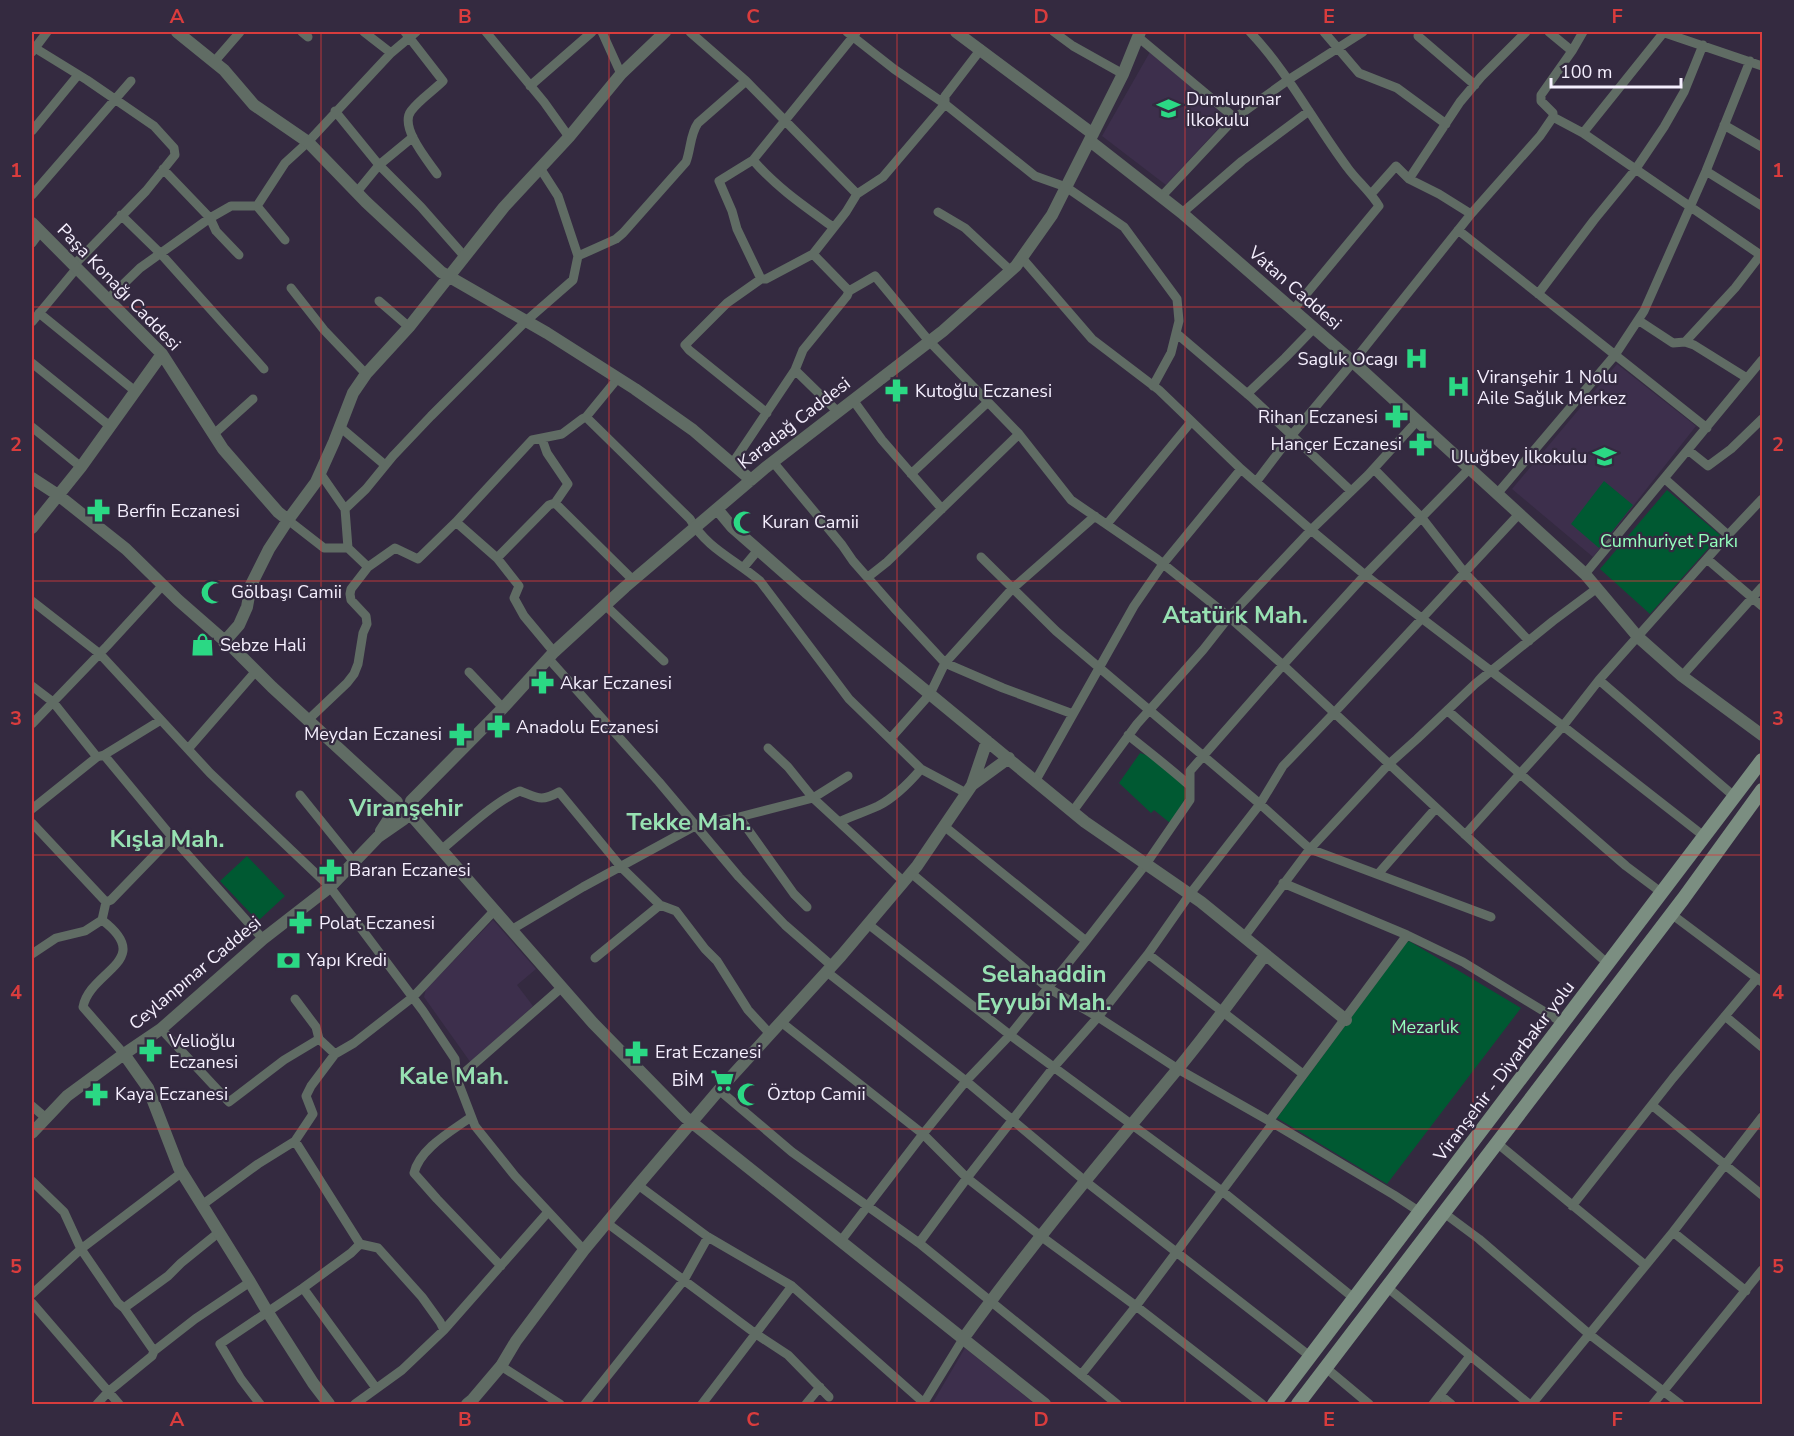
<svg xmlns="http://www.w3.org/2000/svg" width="1794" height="1436" viewBox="0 0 1794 1436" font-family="'Nunito Sans',sans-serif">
<rect width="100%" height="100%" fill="#342a40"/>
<!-- built -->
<path fill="#3d2f4c" d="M1150,52L1228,118L1166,185L1102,136Z
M1617,364L1696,426L1593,557L1512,489Z
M493,920L536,969L517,985L533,1006L471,1063L424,997L426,989Z
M965,1348L1035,1404H932Z"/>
<!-- green -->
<path fill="#005932" d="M1604,481L1633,505L1599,548L1571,524Z
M1667,490L1720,535L1650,614L1600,569Z
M1140,753L1149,756L1182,780L1187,796L1170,823L1154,810L1151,813L1119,783Z
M247,856L285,896L258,921L220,881Z
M1409,941L1521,1008L1387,1184L1277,1118L1406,943Z"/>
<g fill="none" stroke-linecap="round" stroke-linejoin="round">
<!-- minor -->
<path stroke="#606c64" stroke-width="9" d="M302,32L308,37
M364,32L391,53
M405,32L443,81C433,91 419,100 411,111C399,127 428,161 437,174
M486,32L544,102L569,137
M602,32L621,74
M690,32L746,81L857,194
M847,32L894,69L945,104L1035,176L1066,187L1124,227L1177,299L1179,321L1171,353L1153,386
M1054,32L1073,46L1123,74
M1250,32C1288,72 1314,123 1347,167C1357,181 1370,191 1379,206L1293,310
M1324,32L1359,73L1397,88L1446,124
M1549,32L1572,51
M1662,32L1762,66
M1418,36L1475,85
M1138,37L1235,118
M35,48L87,80L154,126L174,148L175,155L146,191L73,266
M32,52L47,32
M214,62L240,32
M530,86L592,32
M335,111L379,165L421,207L465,257
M1553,117L1583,133L1762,256
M1724,125L1762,147
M32,131L78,75
M1583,133L1664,32
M753,160C776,187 804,206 833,227
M163,169L210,218L216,231L239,255
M1706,171L1762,206
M1409,179L1460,102L1481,77L1526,32
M356,193L379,165L413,137
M1372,193L1396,166L1409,179L1439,194L1471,214
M32,195L131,81
M1161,197L1235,118L1288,80L1363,32
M257,206L285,163L308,142L391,53L416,32
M938,212L965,228L1011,271
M1182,213L1242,161L1309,111
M121,215L161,254L264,369
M1458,230L1707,428
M32,243L40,232
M813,254L849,291
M578,256L616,239L623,233L686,162C691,149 690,134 698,123L746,81
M1022,258L1092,339L1159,390L1241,469L1311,530L1365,575L1563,726L1705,837
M761,279L737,229L732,211L719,181L753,160L856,33
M291,288L324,330L366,374
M1538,294L1594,220L1635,170L1664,127L1684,92L1703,45
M107,300L140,268L210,218L231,206H257L285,240
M379,301L409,327
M39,313L135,391
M1638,320L1673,343L1685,342L1694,345L1747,378
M32,322L76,269
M1176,333L1251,397L1351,491
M1685,342L1735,288L1762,253
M32,363L111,427
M795,370L838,412
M1247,394L1285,358L1314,328
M853,400L882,440L942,509
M767,413L689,350L685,345L727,303L761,279H766L813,254L846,212L857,194L883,177L945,104V96L981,49
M586,417L690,519C707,549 736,560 760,581L849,699L921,769L966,793
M32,427L81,467
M340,427L385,465
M214,434L253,399
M1688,450L1708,466L1731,449L1762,419
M773,462L842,545L853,561L896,610L945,663L1003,688L1073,714
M732,464L795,370L803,350L847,296L849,291L875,276L929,341L1019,434L1071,500L1157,559L1229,617L1283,665L1489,857L1608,964
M1374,469L1422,518L1464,572L1529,641
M320,473L345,509L348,548L368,567L395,548L418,559L456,522L497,558L519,586L514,598L524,616L554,652
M911,474L988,402
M1665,479L1728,535
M1256,482L1291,436L1353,362L1471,214L1540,136L1553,117V113L1541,101V95L1572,51L1583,32
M1497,494L1615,355L1644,311L1706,171L1750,61
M555,503L633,580
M345,509L366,489L393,456L431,416L526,321L573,280L578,256L558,196L540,168
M288,520L324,548H348
M456,522L532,440L562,434L582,419L586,417L618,378
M1107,524L1191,422
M981,557L1056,631L1260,804L1310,849L1491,917
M497,558L549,505L555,503L568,484L547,453L542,439
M1707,559L1762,606
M743,568L758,550
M1585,574L1762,360
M868,577L887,562L1019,434
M32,601L100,654L210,773L330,887L423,1011L455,1059L457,1079L475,1126L515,1176L584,1250
M606,606L664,661
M548,658L659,782L739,877L785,925L832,966
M469,672L503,708
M1682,676L1762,587
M1599,680L1735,797
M32,686L53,702L97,757
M1448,711L1626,866L1662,893
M308,720L347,683L354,674L358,664L363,633L367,624L366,616L351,600L350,594L351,589L368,567
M32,724L107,646L163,585
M1128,735C1149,752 1170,768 1190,786
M891,738L930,694L945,663L1012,589L1095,516
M768,748L788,767L813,798L903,881
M188,749L256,671
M104,755L172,837L263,939
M1036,780L1134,606L1163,564L1241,469
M300,795L354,862
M32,809L97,757L104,755L161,720
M1073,811L1137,724L1203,650L1229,617L1311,530L1368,475L1417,421
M739,817L794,894L807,907
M839,822C851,816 865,812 878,806C894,798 909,783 921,769
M32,823L106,902
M944,826L1086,941
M1465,835L1563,726L1599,680L1728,535L1762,499
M441,850C462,833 496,800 520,791C538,798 541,802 559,792L621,867L660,905
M911,873L1048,988L1098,1017L1178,1069L1273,1123L1394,1195L1420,1212
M1378,874L1436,808
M1283,883L1407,935L1463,962L1563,1023
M1670,913L1762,982
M102,920C156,961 90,970 83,1007L124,1054
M868,924L1010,1035L1222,1191L1355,1299
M511,930L583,887L695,826L739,817L813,798L848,776
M1244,937L1310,849L1389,764L1417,739L1475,684L1553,621L1596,589
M32,954L56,938L85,931L102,920L106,902L111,900L172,837
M1148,954L1303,1074
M595,958L660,905L676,911L705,949L717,961L748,1010L770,1034
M827,972L966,1081L1085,1181L1311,1357
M295,999L316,1027L319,1039L335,1054
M1725,1016L1762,1047
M781,1022L923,1134L967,1178L1042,1237L1136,1306L1262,1404
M161,1029L229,1102L284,1060L319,1039
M457,1079L561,988
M719,1090L792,1152L919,1243L1117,1404
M32,1106L46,1118
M1653,1106L1762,1195
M471,1117C452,1131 420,1148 414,1173L437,1199L501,1266
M1269,1121L1407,935
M295,1141L360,1244L378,1248L422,1297L440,1322L444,1330L548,1212
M1497,1143L1645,1265
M32,1181L64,1212L81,1249L118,1303L124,1308L154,1351
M638,1185L708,1237L792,1286L924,1403
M202,1205L258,1164L295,1141L313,1114L306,1096L311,1086L335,1054L354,1043L413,997L494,911
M1572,1206L1673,1078L1757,978
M1444,1213L1479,1239L1589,1334L1680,1404
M607,1223L756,1334L788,1355L829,1397
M1673,1232L1746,1291
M840,1242L923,1134L966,1081L1010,1035L1086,941L1146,864L1190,800V771L1283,665L1365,575L1469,469
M919,1243L967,1178L1053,1068L1098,1017L1148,954L1190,894L1260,804L1283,766L1334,713L1519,514
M303,1288L376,1388
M1388,1288L1529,1404
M32,1294L81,1249L181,1173
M32,1303L119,1404
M124,1308L168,1276L181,1263L218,1233
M501,1366L560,1404
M1326,1368L1369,1404
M1081,1375L1136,1306L1273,1123
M1440,1395L1451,1404
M97,1404L108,1392L152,1356L154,1351L195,1319L250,1282
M260,1404L241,1379L220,1344L303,1288L351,1253L360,1244
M355,1404L402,1370L444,1330
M585,1404L684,1280L708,1237
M702,1404L792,1286
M806,1404L820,1387
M923,1404L963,1339
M1433,1404L1470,1356
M1532,1404L1673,1232L1762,1117
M1653,1404L1762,1270"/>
<!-- tertiary -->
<path stroke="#606c64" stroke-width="12" d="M177,32L224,70L254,105L308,142L366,202L441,272L547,333L635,389L693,430L751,480
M956,32L1093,134
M1090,141L1182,213L1353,362L1585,574L1638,637L1682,676L1762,735
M32,223L162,354L223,449L278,512L288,520
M32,478L58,495L126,549L178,600L234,649L272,687L397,802
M717,509L732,527L806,592L1085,822L1201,902L1346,1020
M32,528L81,467L162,354
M224,642L239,625L247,607L251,585L269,549L288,520L316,482L334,442L353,393L366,374L409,327L504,207L569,137L621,74L665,32
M972,785L1009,758
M411,801L503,708L554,652L625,587L765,468L943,331L1016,266L1052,215L1123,74L1140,32
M411,815L593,1023L685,1117L1045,1404
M381,831L394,811
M124,1054L148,1088L179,1168L250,1282L267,1311L313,1383L329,1404
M32,1133L67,1096L124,1054L161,1029L263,939L330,887L378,837L404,819
M963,1339C1030,1246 1103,1159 1176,1071C1207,1034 1236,994 1265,955
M467,1404L473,1399L501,1366L516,1341L584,1250L638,1185L719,1090L841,956L917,866L972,785L987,741"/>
<!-- secondary -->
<path stroke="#7b8e81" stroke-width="14" d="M1274,1404L1762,760
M1298,1404L1683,899L1762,790"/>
</g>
<!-- grid -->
<path fill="none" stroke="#d93c3d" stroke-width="1.5" stroke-opacity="0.55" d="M321,32V1404M609,32V1404M897,32V1404M1185,32V1404M1473,32V1404M32,307H1762M32,581H1762M32,855H1762M32,1129H1762"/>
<!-- icons -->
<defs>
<symbol id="school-bare" viewBox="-9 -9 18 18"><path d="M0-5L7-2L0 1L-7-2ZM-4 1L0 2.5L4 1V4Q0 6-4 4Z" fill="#2bd884" stroke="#342a40" stroke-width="2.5" paint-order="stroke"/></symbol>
<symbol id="hospital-bare" viewBox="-9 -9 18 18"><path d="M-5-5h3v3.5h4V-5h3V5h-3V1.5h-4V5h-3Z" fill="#2bd884" stroke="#342a40" stroke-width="2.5" paint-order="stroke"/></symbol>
<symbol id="pharmacy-bare" viewBox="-9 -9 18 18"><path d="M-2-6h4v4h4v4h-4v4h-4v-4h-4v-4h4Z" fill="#2bd884" stroke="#342a40" stroke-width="2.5" paint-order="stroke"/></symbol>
<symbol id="mosque-bare" viewBox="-9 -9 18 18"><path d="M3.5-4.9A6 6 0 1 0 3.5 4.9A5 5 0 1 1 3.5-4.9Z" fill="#2bd884" stroke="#342a40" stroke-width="2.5" paint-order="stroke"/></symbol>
<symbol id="shop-bare" viewBox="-9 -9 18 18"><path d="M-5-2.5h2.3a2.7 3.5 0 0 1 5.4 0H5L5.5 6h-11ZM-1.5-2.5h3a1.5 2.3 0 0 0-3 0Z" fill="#2bd884" stroke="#342a40" stroke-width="2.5" paint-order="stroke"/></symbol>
<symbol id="bank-bare" viewBox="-9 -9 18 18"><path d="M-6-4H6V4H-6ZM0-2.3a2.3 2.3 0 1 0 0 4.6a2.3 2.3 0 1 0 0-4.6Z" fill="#2bd884" stroke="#342a40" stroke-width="2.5" paint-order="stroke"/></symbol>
<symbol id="supermarket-bare" viewBox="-9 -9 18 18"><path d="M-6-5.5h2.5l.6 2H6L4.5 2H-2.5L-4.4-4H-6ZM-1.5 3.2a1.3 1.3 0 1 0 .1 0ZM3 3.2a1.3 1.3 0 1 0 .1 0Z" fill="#2bd884" stroke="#342a40" stroke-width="2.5" paint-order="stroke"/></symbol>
</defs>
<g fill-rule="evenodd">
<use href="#school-bare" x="1152" y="92" width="33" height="33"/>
<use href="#hospital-bare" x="1400" y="342" width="33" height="33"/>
<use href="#hospital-bare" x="1442" y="370" width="33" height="33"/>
<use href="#pharmacy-bare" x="880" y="374" width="33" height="33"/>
<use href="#pharmacy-bare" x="1380" y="400" width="33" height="33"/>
<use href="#pharmacy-bare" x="1404" y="428" width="33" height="33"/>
<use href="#school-bare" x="1588" y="440" width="33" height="33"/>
<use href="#pharmacy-bare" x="82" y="494" width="33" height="33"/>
<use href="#mosque-bare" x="728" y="506" width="33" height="33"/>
<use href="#mosque-bare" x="196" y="576" width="33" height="33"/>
<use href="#shop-bare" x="186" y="628" width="33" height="33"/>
<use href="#pharmacy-bare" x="526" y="666" width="33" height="33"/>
<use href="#pharmacy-bare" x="482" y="710" width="33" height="33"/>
<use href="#pharmacy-bare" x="444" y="718" width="33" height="33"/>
<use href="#pharmacy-bare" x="314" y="854" width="33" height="33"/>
<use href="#pharmacy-bare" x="284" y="906" width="33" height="33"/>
<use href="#bank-bare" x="272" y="944" width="33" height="33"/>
<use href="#pharmacy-bare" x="134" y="1034" width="33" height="33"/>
<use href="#pharmacy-bare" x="620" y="1036" width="33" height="33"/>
<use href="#supermarket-bare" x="706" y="1064" width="33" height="33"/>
<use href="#pharmacy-bare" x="80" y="1078" width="33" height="33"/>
<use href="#mosque-bare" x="732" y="1078" width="33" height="33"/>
</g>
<g text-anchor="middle" stroke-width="4.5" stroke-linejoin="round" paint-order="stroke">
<!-- poi labels -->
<g font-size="18" fill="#f5effe" stroke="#342a40" text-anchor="start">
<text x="1186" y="105">Dumlupınar<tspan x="1186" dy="21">İlkokulu</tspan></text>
<text x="1398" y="365" text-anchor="end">Saglık Ocagı</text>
<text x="1477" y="383">Viranşehir 1 Nolu<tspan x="1477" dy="21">Aile Sağlık Merkez</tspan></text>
<text x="915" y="397">Kutoğlu Eczanesi</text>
<text x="1378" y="423" text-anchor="end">Rihan Eczanesi</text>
<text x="1402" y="450" text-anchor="end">Hançer Eczanesi</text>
<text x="1587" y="463" text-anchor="end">Uluğbey İlkokulu</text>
<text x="117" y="517">Berfin Eczanesi</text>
<text x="762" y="528">Kuran Camii</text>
<text x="231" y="598">Gölbaşı Camii</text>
<text x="220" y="651">Sebze Hali</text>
<text x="560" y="689">Akar Eczanesi</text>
<text x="516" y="733">Anadolu Eczanesi</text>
<text x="442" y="740" text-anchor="end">Meydan Eczanesi</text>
<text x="349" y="876">Baran Eczanesi</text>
<text x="319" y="929">Polat Eczanesi</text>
<text x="307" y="966">Yapı Kredi</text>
<text x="169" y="1047">Velioğlu<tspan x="169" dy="21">Eczanesi</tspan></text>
<text x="655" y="1058">Erat Eczanesi</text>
<text x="704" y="1086" text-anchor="end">BİM</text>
<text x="115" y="1100">Kaya Eczanesi</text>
<text x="767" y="1100">Öztop Camii</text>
</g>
<!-- street labels -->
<g font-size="18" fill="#f5effe" stroke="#342a40">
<text transform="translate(119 287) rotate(46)" y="6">Paşa Konağı Caddesi</text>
<text transform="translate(1295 288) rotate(41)" y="6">Vatan Caddesi</text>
<text transform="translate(794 423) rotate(-38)" y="6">Karadağ Caddesi</text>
<text transform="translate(195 973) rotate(-40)" y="6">Ceylanpınar Caddesi</text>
<text transform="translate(1504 1071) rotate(-53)" y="6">Viranşehir - Diyarbakır yolu</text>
</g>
<!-- park labels -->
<g font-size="18" fill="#94ffbd" stroke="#342a40">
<text x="1669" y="547">Cumhuriyet Parkı</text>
<text x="1425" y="1033">Mezarlık</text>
</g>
<!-- district labels -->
<g font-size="24" font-weight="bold" fill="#97e1b2" stroke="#342a40">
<text x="1235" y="623">Atatürk Mah.</text>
<text x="406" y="816">Viranşehir</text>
<text x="689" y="830">Tekke Mah.</text>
<text x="167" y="847">Kışla Mah.</text>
<text x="1044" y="982">Selahaddin<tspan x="1044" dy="28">Eyyubi Mah.</tspan></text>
<text x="454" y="1084">Kale Mah.</text>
</g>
</g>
<!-- border -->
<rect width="1794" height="1436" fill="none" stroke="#342a40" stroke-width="66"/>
<!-- scale -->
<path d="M1551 78v9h130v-9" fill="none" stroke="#f5effe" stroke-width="3"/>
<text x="1560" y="78" font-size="18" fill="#f5effe" stroke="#342a40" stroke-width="4.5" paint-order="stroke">100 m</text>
<rect x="33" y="33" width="1728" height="1370" fill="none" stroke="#d93c3d" stroke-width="2"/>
<g font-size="20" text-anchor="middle" font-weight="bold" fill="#d93c3d">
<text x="177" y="23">A</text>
<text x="465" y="23">B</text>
<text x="753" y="23">C</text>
<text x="1041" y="23">D</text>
<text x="1329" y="23">E</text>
<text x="1617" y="23">F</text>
<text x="16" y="177">1</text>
<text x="1778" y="177">1</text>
<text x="16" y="451">2</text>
<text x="1778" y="451">2</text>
<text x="16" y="725">3</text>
<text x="1778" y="725">3</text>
<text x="16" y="999">4</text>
<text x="1778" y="999">4</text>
<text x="16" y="1273">5</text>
<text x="1778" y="1273">5</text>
<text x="177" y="1426">A</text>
<text x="465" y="1426">B</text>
<text x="753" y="1426">C</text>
<text x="1041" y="1426">D</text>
<text x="1329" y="1426">E</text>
<text x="1617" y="1426">F</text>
</g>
</svg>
